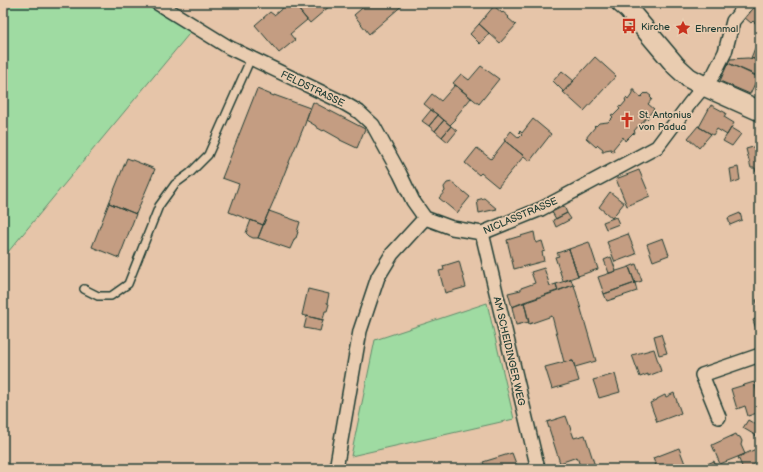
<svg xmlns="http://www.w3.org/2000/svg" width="763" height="472" viewBox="0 0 763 472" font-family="'Balsamiq Sans',sans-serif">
<rect width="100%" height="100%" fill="#e6c5a9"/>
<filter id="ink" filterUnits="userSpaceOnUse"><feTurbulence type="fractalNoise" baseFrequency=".025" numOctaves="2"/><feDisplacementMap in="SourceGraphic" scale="8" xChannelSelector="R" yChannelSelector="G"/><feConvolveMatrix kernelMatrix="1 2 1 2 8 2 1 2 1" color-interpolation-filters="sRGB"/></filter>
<g filter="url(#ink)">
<!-- green -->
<path fill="#9fdba2" stroke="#5f8c6b" d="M3,3H150L193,29L3,258Z
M487,303L514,419L351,456L375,340Z"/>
<!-- building -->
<path fill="#c49d82" stroke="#1f3d34" d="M289,3H293L307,20L290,34L295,40L279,53L255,25L270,12L274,15Z
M293,3H329L331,5L310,23Z
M368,3H405L369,34L354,15Z
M756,3H760V27L753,21L751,23L744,17Z
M494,6L502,13L503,12L509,17L508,18L516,25L500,43L479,24Z
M479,24L489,33L480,44L470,34Z
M755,48L760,50V60L751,58Z
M595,57L616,76L584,111L563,92Z
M748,58L760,60V71L758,76L728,63L730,59Z
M728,63L758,77L750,94L720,81Z
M481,66L499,79L479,104L453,83L461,74L469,80Z
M562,71L574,81L564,92L553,81Z
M455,85L472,99L471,98L454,119L455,120L450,125L424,104L432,94L441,101Z
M257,89L274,96V95L310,108L305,124L287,167L274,200L263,225L229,212L239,184L222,178Z
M633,90H635V92L641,97L645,93L646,94L647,93L651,96L650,97L652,99L648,104L654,109L648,116L649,117L647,119L646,118L641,124L642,125L641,126L639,125L634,131L635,132L634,134L633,133L625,141L623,137L613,149L614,151L612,152L611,149L605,150L604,152H602L603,149L598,145L596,147L586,138L595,127L594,126L595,125L596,126L599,123L608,122L613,117L611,115L613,114L614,115L620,109L618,107L620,106L621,107L626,101L625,100L626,98L628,100L633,93Z
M313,102L365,129L357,148L340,140V139L324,130L323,131L316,127V126L306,120Z
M711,105L726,113L724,117L734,123L727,135L717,129L713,135L699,127Z
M431,110L438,115L429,126L422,121Z
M438,115L444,120L435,131L429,126Z
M533,119L551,134L530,161L504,140L511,131L519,138L522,135L519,132L520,131L522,133Z
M444,120L451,126L442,137L435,131Z
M451,126L457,131L448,142L442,137Z
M698,126H699V127L711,134L699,148L688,138Z
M731,128L741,134L732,146L723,141Z
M505,141L524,156L498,187L481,173L479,175L465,163L477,148L491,159Z
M760,145V171L756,172L755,168H751L746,149Z
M127,158L155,169L136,214L109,203Z
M738,167L740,180L732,183L730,169Z
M639,170L650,196L627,206L616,179Z
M452,182L470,197L457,213L439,198L445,191L444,187L447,183Z
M610,192L624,203L612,218L599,207Z
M484,198L497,209L479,213L477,200Z
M109,203L136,214L119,258L92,247Z
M564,206L567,213L556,219L552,212Z
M269,211L300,222L297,232H298L296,238H295L290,249L258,238Z
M567,213L571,219L556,227L553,220Z
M740,213L742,220L730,225L728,218Z
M616,217L619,224L606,229L603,222Z
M251,220L263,225L258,238H253L249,236L246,233Z
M534,232L536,243L542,241L545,251L542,252L544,261L514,269L507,240Z
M628,234L636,254L615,262L607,242Z
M663,238L669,255L653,261L647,244Z
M589,242L598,269L578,276L569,249Z
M569,249L578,276L563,281L555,257L559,256L557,253Z
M611,257L616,271L609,273L604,260Z
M459,261L466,287L445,293L439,271L444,270L443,266Z
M636,264L642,281L635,283L629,267Z
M629,267L635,283L604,294L598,277Z
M544,268L550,286L556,284L558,291L512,307L508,293L521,290V288L535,283L531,272Z
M571,279L573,285L558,291L556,284Z
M635,283L637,291L607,301L604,294Z
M574,285L596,361L575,367L573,361L564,362L552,316L529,324L524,302Z
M308,289L329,294L327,303L329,304L327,311H325L323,320L302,315Z
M760,299V313L756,300Z
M524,302L529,322L516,325L512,307Z
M307,316L323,320L320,331L304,328Z
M760,317V334L758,335L753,320Z
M661,334L667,353L659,355L654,336Z
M654,349L661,371L648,376V374L640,377L632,355Z
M573,361L579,381L552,389L545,367L564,362Z
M615,374L620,392L599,398L593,380Z
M754,382L760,401V412L748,416L745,406L737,409L731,389Z
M674,393L681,413L657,422L650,403L657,400V399L665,395L666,397Z
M566,416L574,438L585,435L595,466L585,469H581L577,457L560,463L547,422Z
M748,420L760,427V438L743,428Z
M736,434L737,436L740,437L742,441L741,445L745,454L720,464L712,445Z
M679,448L687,469H657L653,458Z
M756,449L760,457V469H743L738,457Z
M512,453L518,469H486L483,462Z
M714,461L717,469H707L705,465Z"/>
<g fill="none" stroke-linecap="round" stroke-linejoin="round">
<defs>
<path id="lane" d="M84,289L98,296H111L128,284L159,206L175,184L190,173L208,155L251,58"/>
<path id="street" d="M157,3L230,48L342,102L359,112L373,125L400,174L413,201L425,218
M425,218L452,228L482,233L541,209L657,147L690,103L714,74L725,52L733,21L748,3
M482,233L538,469
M719,417L702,375L760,355
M336,469L360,331L378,277L392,254L425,218"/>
<path id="secondary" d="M621,3L628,9L676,66L689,78L704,86L760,111"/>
</defs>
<!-- lane casing -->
<use href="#lane" stroke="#1f3d34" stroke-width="10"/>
<!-- street casing -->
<use href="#street" stroke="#1f3d34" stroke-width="16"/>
<!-- secondary casing -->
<use href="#secondary" stroke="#1f3d34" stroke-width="22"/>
<!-- lane -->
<use href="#lane" stroke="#e9ccb0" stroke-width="7"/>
<!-- street -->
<use href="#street" stroke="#e9ccb0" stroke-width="13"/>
<!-- secondary -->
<use href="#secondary" stroke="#e9ccb0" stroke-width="19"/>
</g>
</g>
<!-- icons -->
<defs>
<symbol id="bus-bare" viewBox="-9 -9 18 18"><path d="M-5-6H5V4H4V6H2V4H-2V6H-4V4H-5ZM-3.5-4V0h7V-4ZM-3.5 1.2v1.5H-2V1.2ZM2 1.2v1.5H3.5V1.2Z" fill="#c8321e" stroke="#e9ccb0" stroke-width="2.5" paint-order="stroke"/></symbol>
<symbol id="sight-bare" viewBox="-9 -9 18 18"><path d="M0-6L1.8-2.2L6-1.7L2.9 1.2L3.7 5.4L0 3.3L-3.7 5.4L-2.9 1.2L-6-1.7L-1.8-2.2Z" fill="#c8321e" stroke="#e9ccb0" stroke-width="2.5" paint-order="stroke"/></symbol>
<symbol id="church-bare" viewBox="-9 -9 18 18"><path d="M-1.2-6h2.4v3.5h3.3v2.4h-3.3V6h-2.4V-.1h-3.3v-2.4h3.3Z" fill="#c8321e" stroke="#e9ccb0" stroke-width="2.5" paint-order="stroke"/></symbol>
</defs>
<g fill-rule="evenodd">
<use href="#bus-bare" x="618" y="15" width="22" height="22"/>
<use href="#sight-bare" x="672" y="17" width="22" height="22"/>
<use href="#church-bare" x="616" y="109" width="22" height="22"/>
</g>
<g text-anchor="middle" stroke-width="3.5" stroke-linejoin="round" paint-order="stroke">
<!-- poi labels -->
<g font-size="10" fill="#1f3d34" stroke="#e9ccb0" text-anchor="start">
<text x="641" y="30">Kirche</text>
<text x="695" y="32">Ehrenmal</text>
<text x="639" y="118">St. Antonius<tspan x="639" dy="12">von Padua</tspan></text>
</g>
<!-- street labels -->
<g font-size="10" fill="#1f3d34" stroke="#e9ccb0">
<text transform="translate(313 88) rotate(26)" y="4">FELDSTRASSE</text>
<text transform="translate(520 215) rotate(-23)" y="4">NICLASSTRASSE</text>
<text transform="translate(510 351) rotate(77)" y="4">AM SCHEIDINGER WEG</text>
</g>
</g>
<!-- margin -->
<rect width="763" height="472" fill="none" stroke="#e9ccb0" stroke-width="16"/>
<rect x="8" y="8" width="747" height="456" fill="none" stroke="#1f3d34" stroke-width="1.5" filter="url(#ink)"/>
</svg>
